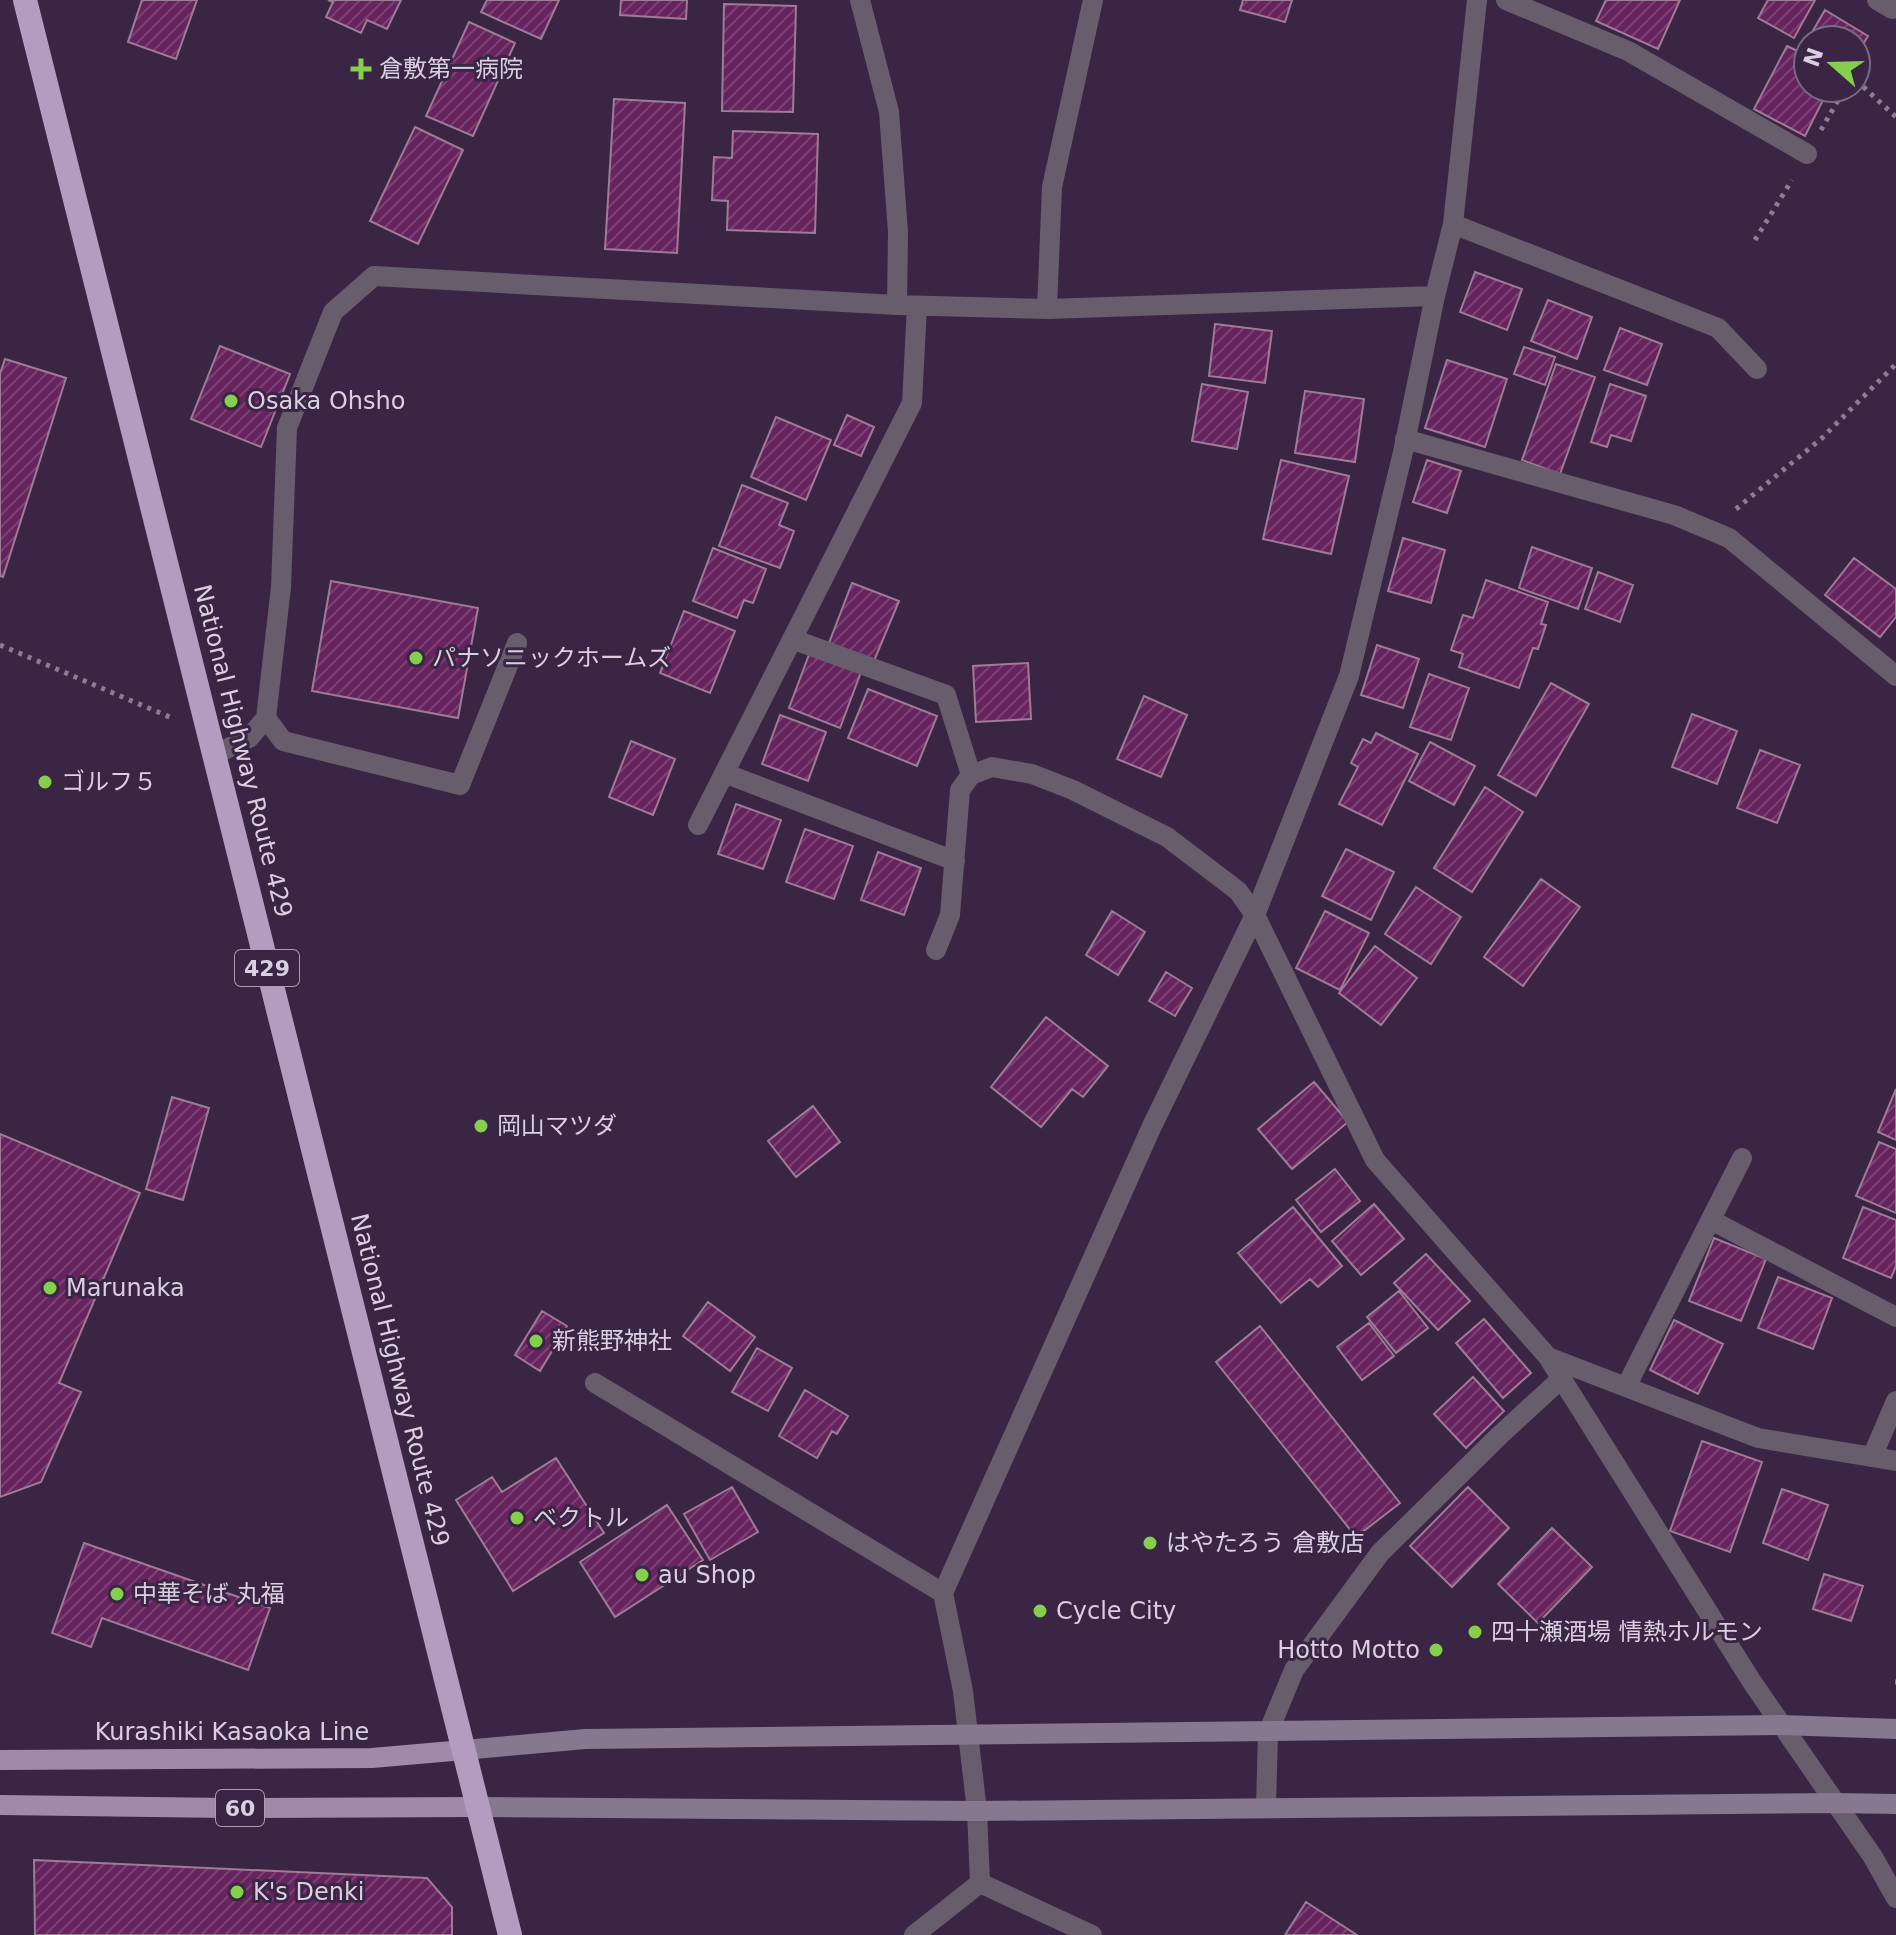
<svg xmlns="http://www.w3.org/2000/svg" width="1896" height="1935" viewBox="0 0 1896 1935" font-family="'DejaVu Sans','Noto Sans JP',sans-serif">
<defs>
<pattern id="building-hatch" width="6" height="6" patternUnits="userSpaceOnUse" patternTransform="scale(2)"><rect width="6" height="6" fill="#67235d"/><path d="M-1 1l2-2M0 6l6-6M5 7l2-2" fill="none" stroke="#7c4274"/></pattern>
</defs>
<rect width="100%" height="100%" fill="#3a2544"/>
<!-- building -->
<path fill="url(#building-hatch)" stroke="#9e7b96" stroke-width="2" d="M142,0H197L176,59L128,42Z
M328,0H401L387,29L367,20L361,33L326,17L333,2Z
M487,0H559L541,39L481,12Z
M621,0H687L686,19L620,15Z
M1243,0H1292L1285,22L1240,10Z
M1606,0H1680L1658,49L1596,21Z
M1768,0H1815L1794,38L1758,18Z
M724,4L796,6L793,112L722,111Z
M1825,10L1868,36L1856,56V40H1808V51L1803,48Z
M469,22L515,43L473,136L426,116Z
M1787,46L1808,56V88H1829L1805,136L1754,109Z
M614,99L685,103L677,253L605,249Z
M415,127L463,150L418,244L370,221Z
M733,131L818,134L815,233L727,230L728,201L712,200L714,157L732,158Z
M1475,272L1522,289L1507,330L1460,312Z
M1548,300L1592,317L1577,359L1531,341Z
M1215,324L1272,331L1265,383L1209,376Z
M1620,328L1662,344L1647,385L1604,370Z
M220,346L290,374L261,447L191,419Z
M1524,347L1555,357L1545,385L1514,374Z
M5,359L66,378L3,577L0,576V374Z
M1447,360L1507,379L1485,447L1425,428Z
M1556,364L1595,377L1560,474L1522,460Z
M1202,384L1248,392L1237,449L1192,441Z
M1610,384L1646,396L1631,441L1611,435L1607,447L1591,442Z
M1305,391L1364,399L1355,462L1295,453Z
M847,415L874,427L861,456L834,445Z
M776,417L831,440L806,500L751,477Z
M1281,460L1349,476L1331,554L1263,539Z
M1427,460L1461,471L1447,513L1413,502Z
M742,485L788,503L779,525L794,531L780,568L719,546Z
M1403,538L1445,550L1431,603L1388,591Z
M1532,547L1592,568L1578,609L1519,588Z
M713,548L766,569L753,603L744,600L737,618L693,601Z
M1854,558L1896,589V617L1880,637L1825,595Z
M1598,572L1633,585L1620,622L1585,609Z
M1486,580L1548,602L1541,624L1546,625L1538,649L1533,648L1519,688L1459,667L1463,654L1451,650L1463,615L1473,618Z
M331,581L478,608L458,718L312,691Z
M852,583L899,601L874,661L829,643Z
M684,611L735,631L710,693L660,673Z
M1377,645L1419,659L1403,708L1361,695Z
M810,652L861,672L840,728L789,708Z
M1028,663L1031,719L976,722L973,666Z
M1429,674L1469,688L1451,740L1410,727Z
M1551,683L1589,704L1536,796L1498,775Z
M868,689L937,716L917,766L848,738Z
M1144,696L1187,715L1161,777L1117,759Z
M1692,714L1737,731L1717,784L1672,767Z
M780,715L826,732L808,781L762,764Z
M1376,733L1418,754L1382,825L1339,804L1358,767L1351,763L1363,739L1371,743Z
M631,741L675,759L653,815L609,797Z
M1430,742L1475,766L1454,805L1409,781Z
M1760,750L1800,765L1777,823L1737,808Z
M1485,787L1523,812L1472,892L1434,868Z
M736,804L781,820L763,869L718,854Z
M805,829L853,846L834,899L786,882Z
M1346,849L1394,872L1371,920L1322,896Z
M878,852L921,868L904,915L861,900Z
M1541,879L1580,907L1523,986L1484,957Z
M1416,887L1461,917L1431,964L1385,934Z
M1112,911L1145,932L1118,975L1086,955Z
M1325,911L1369,933L1340,990L1296,968Z
M1375,946L1417,978L1381,1025L1339,993Z
M1166,972L1192,988L1175,1016L1149,1001Z
M1046,1017L1108,1066L1083,1097L1072,1089L1041,1127L991,1087Z
M1314,1082L1348,1122L1292,1169L1258,1129Z
M1896,1089V1140L1878,1132Z
M172,1097L209,1108L183,1200L146,1189Z
M813,1106L840,1142L796,1177L768,1141Z
M0,1134L140,1193L59,1383L81,1392L41,1482L0,1497Z
M1879,1142L1896,1149V1213L1856,1196Z
M1335,1169L1360,1201L1321,1232L1296,1200Z
M1374,1204L1404,1239L1361,1275L1332,1241Z
M1293,1207L1342,1266L1318,1287L1310,1279L1281,1303L1238,1253Z
M1863,1207L1896,1220V1266L1891,1278L1843,1258Z
M1714,1238L1766,1259L1741,1321L1689,1301Z
M1426,1254L1470,1301L1438,1330L1394,1283Z
M1778,1277L1832,1298L1813,1349L1758,1328Z
M1399,1291L1428,1328L1396,1353L1367,1317Z
M708,1302L755,1337L730,1371L683,1336Z
M542,1311L567,1326L540,1371L515,1355Z
M1484,1319L1531,1373L1503,1398L1456,1343Z
M1674,1320L1723,1344L1698,1394L1650,1370Z
M1369,1323L1394,1356L1362,1380L1337,1347Z
M1260,1326L1400,1503L1356,1537L1216,1362Z
M757,1348L792,1368L768,1411L732,1392Z
M1473,1377L1504,1411L1466,1448L1434,1414Z
M805,1390L848,1416L837,1434L832,1431L817,1458L779,1436Z
M1702,1441L1762,1462L1730,1552L1670,1531Z
M556,1458L604,1533L513,1591L456,1500L492,1477L502,1492Z
M732,1487L758,1532L710,1560L684,1514Z
M1468,1487L1509,1528L1452,1587L1410,1546Z
M1782,1489L1828,1505L1808,1560L1763,1543Z
M667,1505L703,1560L615,1617L580,1562Z
M1552,1528L1592,1567L1538,1623L1498,1584Z
M84,1543L270,1608L248,1670L102,1618L91,1647L52,1633Z
M1824,1574L1863,1586L1851,1621L1813,1609Z
M34,1860L427,1878L452,1907V1935H35Z
M1306,1902L1357,1935H1285Z"/>
<g fill="none" stroke-linecap="round" stroke-linejoin="round">
<!-- path -->
<path stroke="#8c7c95" stroke-width="5" stroke-dasharray="4 6" stroke-linecap="butt" d="M1856,80L1896,117
M1821,130L1845,88
M1755,240L1792,180
M1736,509L1822,438L1896,364
M0,645L172,718
M1895,1682H1896"/>
<!-- street -->
<path stroke="#675d6d" stroke-width="20" d="M860,0L889,112L898,232L897,305
M1506,0L1628,51L1807,154
M1877,0L1892,9
M1453,224L1718,328L1757,369
M1047,309L1052,187L1093,0
M1405,439L1674,515L1729,538L1896,676
M792,639L946,695L971,775
M266,718L283,741L460,785L517,643
M216,754L249,738L266,718L281,587L287,428L333,312L374,276L897,305L1047,309L1435,296
M724,773L955,861
M698,825L912,403L917,306
M936,950L950,915L960,790L971,775L992,767L1032,774L1073,790L1167,837L1238,891L1255,915L1375,1160L1548,1357L1752,1682L1873,1857L1896,1898
M1711,1220L1896,1317
M1548,1357L1758,1438L1896,1461
M595,1383L943,1593
M1626,1387L1742,1158
M1872,1457L1896,1401
M1266,1807L1268,1733L1294,1670L1380,1553L1500,1435L1561,1379
M980,1883L977,1811L963,1691L943,1593L1152,1126L1255,915L1349,676L1403,452L1435,296L1453,224L1477,0
M980,1883L1092,1935
M914,1935L980,1883"/>
<!-- secondary -->
<path stroke="#87778f" stroke-width="20" d="M464,1750L585,1739L1782,1725L1896,1729
M479,1807L977,1811L1835,1803L1896,1804"/>
<!-- primary -->
<path stroke="#9f8ba9" stroke-width="20" d="M0,1760L372,1758L464,1750
M0,1805L226,1808L479,1807"/>
<!-- highway -->
<path stroke="#b49cc1" stroke-width="24" d="M25,0L510,1935"/>
</g>
<!-- markers -->
<g fill="#85cf4c" stroke="#3a2544" stroke-width="3">
<path d="M357 57h8v8h8v8h-8v8h-8v-8h-8v-8h8z"/>
<circle cx="231" cy="401" r="8"/>
<circle cx="416" cy="658" r="8"/>
<circle cx="45" cy="782" r="8"/>
<circle cx="481" cy="1126" r="8"/>
<circle cx="50" cy="1288" r="8"/>
<circle cx="536" cy="1341" r="8"/>
<circle cx="517" cy="1518" r="8"/>
<circle cx="1150" cy="1543" r="8"/>
<circle cx="642" cy="1575" r="8"/>
<circle cx="117" cy="1594" r="8"/>
<circle cx="1040" cy="1611" r="8"/>
<circle cx="1475" cy="1632" r="8"/>
<circle cx="1436" cy="1650" r="8"/>
<circle cx="237" cy="1892" r="8"/>
</g>
<g text-anchor="middle" stroke-width="6" stroke-linejoin="round" paint-order="stroke">
<!-- shield labels -->
<g fill="#3a2544" stroke="#aa9bb2" stroke-width="2">
<rect x="235" y="950" width="64" height="36" rx="6"/>
<rect x="216" y="1790" width="48" height="36" rx="6"/>
</g>
<g font-size="22" font-weight="bold" fill="#dacee1">
<text x="267" y="976">429</text>
<text x="240" y="1816">60</text>
</g>
<!-- poi labels -->
<g font-size="24" fill="#dacee1" stroke="#3a2544" text-anchor="start">
<text x="379" y="77">倉敷第一病院</text>
<text x="247" y="409">Osaka Ohsho</text>
<text x="432" y="666">パナソニックホームズ</text>
<text x="61" y="790">ゴルフ５</text>
<text x="497" y="1134">岡山マツダ</text>
<text x="66" y="1296">Marunaka</text>
<text x="552" y="1349">新熊野神社</text>
<text x="533" y="1526">ベクトル</text>
<text x="1166" y="1551">はやたろう 倉敷店</text>
<text x="658" y="1583">au Shop</text>
<text x="133" y="1602">中華そば 丸福</text>
<text x="1056" y="1619">Cycle City</text>
<text x="1491" y="1640">四十瀬酒場 情熱ホルモン</text>
<text x="1420" y="1658" text-anchor="end">Hotto Motto</text>
<text x="253" y="1900">K's Denki</text>
</g>
<!-- street labels -->
<g font-size="24" fill="#dacee1" stroke="#3a2544">
<text transform="translate(243 751) rotate(76)" y="8">National Highway Route 429</text>
<text transform="translate(400 1380) rotate(76)" y="8">National Highway Route 429</text>
<text x="232" y="1740">Kurashiki Kasaoka Line</text>
</g>
</g>
<!-- north arrow -->
<g transform="translate(1832 64) rotate(290)"><circle r="38" fill="#3a2544" stroke="#7a6983" stroke-width="2"/>
<path d="M0-6L14 30L0 20L-14 30Z" fill="#85cf4c"/>
<text y="-12" font-size="22" font-weight="bold" text-anchor="middle" fill="#dacee1">N</text>
</g>
</svg>
